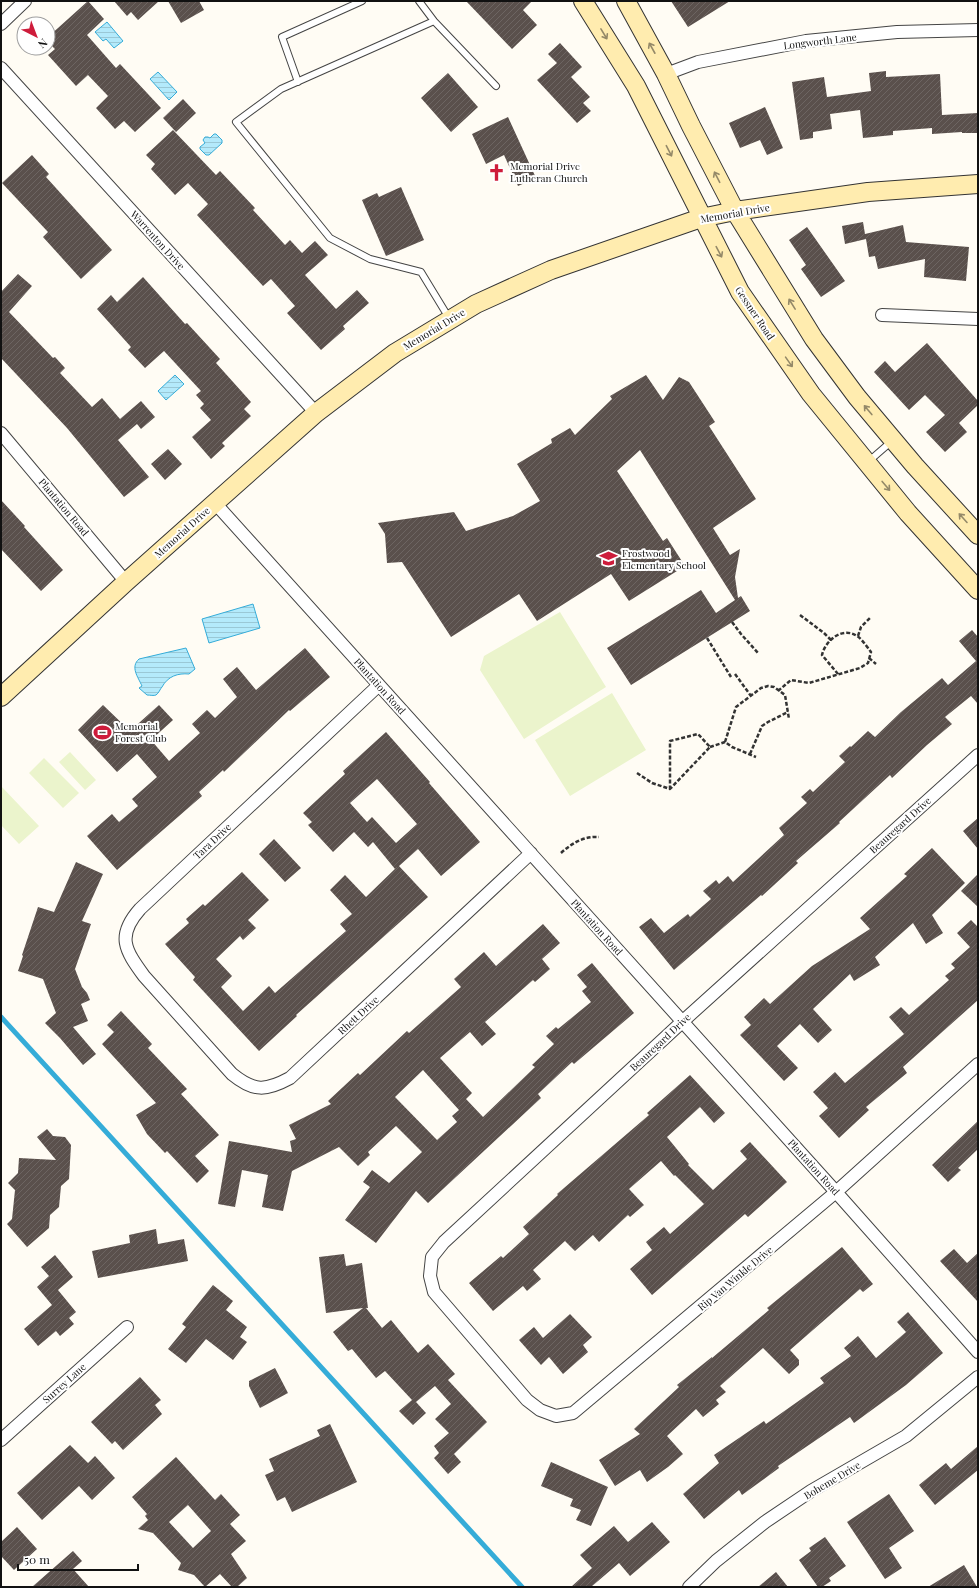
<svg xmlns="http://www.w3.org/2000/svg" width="979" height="1588" viewBox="0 0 979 1588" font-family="'Playfair Display',serif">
<defs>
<pattern id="water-rules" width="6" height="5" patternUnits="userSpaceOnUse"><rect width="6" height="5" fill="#b4eafb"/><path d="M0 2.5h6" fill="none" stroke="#9ac8d6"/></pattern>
<pattern id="building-hatch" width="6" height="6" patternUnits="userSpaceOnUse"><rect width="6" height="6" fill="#5a504c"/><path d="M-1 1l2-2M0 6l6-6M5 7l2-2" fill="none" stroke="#6d6562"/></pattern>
</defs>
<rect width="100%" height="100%" fill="#fffcf4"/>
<!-- pitch -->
<path fill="#ebf4cc" d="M560,612L606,687L524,739L480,670L484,656Z
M612,693L646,750L570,796L535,740Z
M70,752L96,780L85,790L59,762Z
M44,758L79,793L63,808L29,773Z
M1,786L39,826L19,844L1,825Z"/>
<!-- water -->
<path fill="url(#water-rules)" stroke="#35acd8" d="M107,22L123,41L114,48L106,39L103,41L95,32Z
M158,72L177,92L169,100L150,79Z
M214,134H216L222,140V143L209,155H206L200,149V147L205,143L203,140L205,137H208L210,138Z
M175,375L184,384L166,400L158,391Z
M253,604L260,628L209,643L202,619Z
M186,648L195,669L189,674C178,673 168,676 162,687C160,689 159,693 156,695C154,696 150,695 147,695L139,688L142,686C138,677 130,667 139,659Z"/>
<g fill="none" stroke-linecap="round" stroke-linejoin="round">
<!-- stream -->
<path stroke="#35acd8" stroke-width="5" d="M1,1017L522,1587"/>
</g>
<!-- building -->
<path fill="url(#building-hatch)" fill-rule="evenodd" d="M88,1L104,19L87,35L116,68L120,64L161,108L135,132L124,121L115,129L96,108L108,96L88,75L76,86L48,55L55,49L48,42V37Z
M114,1H159L138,20L131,12L127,16Z
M168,1H199L204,10L181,23Z
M466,1H532L523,10L537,25L512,49Z
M671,1H730L688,27Z
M560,43L582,67L571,77L590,97L583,103L591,111L577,123L537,80L557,63L548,54Z
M886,71V77L940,74L942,115L978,113V133H962V132L932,134V128L893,131V135L863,138L860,110L830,114L832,129L813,132V138L800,140L792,82L824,77L827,97L871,91L869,73Z
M448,73L478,107L451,132L421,98Z
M183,99L196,113L176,132L163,118Z
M765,107L783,148L767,155L760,140L740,148L729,123Z
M508,117L536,178L518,186L504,155L486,164L472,134Z
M173,130L216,175L220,171L255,208L253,210L285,245L290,240L302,253L315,241L328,255L305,275L336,309L357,290L369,303L343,326L345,329L321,350L287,313L295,306L271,279L263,286L197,215L208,204L188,183L175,195L151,169L155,164L146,155Z
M32,155L49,174L46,177L112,250L81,279L43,237L48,232L2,183Z
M401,187L424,240L386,256L362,200L377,193L379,197Z
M863,222L865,234L903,225L906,242L969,247L966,281L924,277L925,259L878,269L875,256L869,257L866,239L845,244L842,226Z
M807,227L845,281L821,297L801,269L806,265L789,240Z
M18,274L32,286L9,312L53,358L55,357L65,368L60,373L92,407L102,398L120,419L141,401L155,417L141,429L137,424L118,440L149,477L124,497L67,428L1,358V292Z
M143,277L185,324L187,323L220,359L216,363L251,402L244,409L251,416L222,443L225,446L211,459L192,437L211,420L200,408L204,404L196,395L201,391L164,351L145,368L128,350L131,347L97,309L111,295L117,302Z
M927,343L978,401V405L959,423L967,432L945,452L926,432L945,415L925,395L909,410L874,372L885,361L895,372Z
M646,375L663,400L679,377L689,382L715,422L709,426L756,499L713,528L730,555L740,549L735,577L738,598L741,596L750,611L631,685L607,648L701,590L716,613L735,600L640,450L617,471L663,541L667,538L685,566L629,601L611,574L537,621L519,594L451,637L402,562L387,563L385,534L378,523L454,512L466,531L513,516L540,501L517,464L552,443L551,439L570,428L575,435L612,399L610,396Z
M168,449L182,464L165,480L151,464Z
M1,500L25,526L24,527L63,570L41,591L1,549Z
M972,630L978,637V704L971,696L945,717L952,724L927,745L892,778L890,775L839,822L840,823L796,861L798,863L762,896L761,895L674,970L639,927L651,918L664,933L688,914L690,917L711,899L703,891L716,880L719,884L728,876L733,882L784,835L779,828L807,803L801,797L810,789L813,792L845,762L839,756L850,746L851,747L868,731L875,737L901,712L942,678L948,685L976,661L959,641Z
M305,648L330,677L290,711L289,710L224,772L223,770L199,792L202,796L117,870L87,836L112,814L119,822L138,806L132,799L157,777L137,754L117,772L78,730L103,705L130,731L159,705L173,720L151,740L169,761L200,733L192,724L207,710L215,718L237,697L223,679L237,667L256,690Z
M386,732L430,782L429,783L480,842L441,876L418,849L399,866L428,897L296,1015L297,1016L259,1051L193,980L195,977L165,944L189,923L186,919L203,904L205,906L242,872L269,900L248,920L256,928L243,940L240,936L216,959L232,976L221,987L243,1011L269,986L275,993L346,931L340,924L352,914L330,890L345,875L366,897L398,866L395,869L373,842L368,847L354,832L333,852L308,825L312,822L303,813L345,774L343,771ZM377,779L417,824L396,843L372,817L367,822L350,803Z
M978,818V849L963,831Z
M274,839L301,868L285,882L259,854Z
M932,848L965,883L932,915L943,933L926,944L913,923L875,957L880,965L854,981L850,974L813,1009L832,1030L818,1043L800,1024L777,1046L798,1068L784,1081L740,1035L751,1025L744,1017L764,998L770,1004L812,966L870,929L860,918L907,876L904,874Z
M76,862L103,874L82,921L91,924L75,969L82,987L87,993L90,1000L81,1004L88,1021L73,1027L96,1054L83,1065L60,1038L45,1023L56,1013L43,979L18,971L23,956L22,955L38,907L54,912Z
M978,874V907L961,891Z
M971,920L978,927V1000L903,1067L907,1073L866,1107L869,1110L839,1138L819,1116L828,1108L813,1092L835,1072L845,1083L904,1034L889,1017L901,1007L909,1015L949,980L945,976L955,968L951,964L970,947L957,933Z
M543,924L560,943L542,959L550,969L535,982L533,980L485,1022L496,1034L482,1046L470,1032L440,1058L472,1093L466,1099L483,1117L535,1067L532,1065L554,1044L546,1036L556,1027L558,1029L591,1002L582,991L587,987L577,975L592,963L634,1013L574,1064L572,1062L538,1094L541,1098L428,1203L416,1191L376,1243L345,1220L370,1187L363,1182L372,1170L389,1183L422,1152L396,1126L368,1152L370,1155L358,1166L339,1147L292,1171L283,1211L262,1207L268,1175L242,1170L235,1207L218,1204L229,1141L292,1152L290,1141L296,1139L289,1125L331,1104L328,1101L358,1073L360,1075L407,1031L409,1033L461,987L454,979L484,952L496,966ZM423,1070L459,1110L452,1116L457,1122L437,1140L395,1097Z
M121,1011L152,1044L148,1048L187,1089L181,1094L219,1135L195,1156L209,1171L197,1183L167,1151L165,1153L147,1134L136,1115L156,1103L102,1044L114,1032L107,1025Z
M690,1075L725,1113L714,1123L700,1107L667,1137L689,1164L688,1165L713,1190L747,1159L740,1151L750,1142L787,1182L748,1217L745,1214L652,1295L630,1269L652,1250L646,1242L664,1227L670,1234L704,1204L675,1175L674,1176L661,1161L629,1189L644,1205L630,1217L628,1215L599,1242L593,1235L575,1251L565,1241L533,1270L541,1279L527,1291L523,1286L493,1311L469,1283L501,1256L503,1258L529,1234L523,1227L558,1195L557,1194L649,1115L647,1113Z
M978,1121V1149L958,1168L961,1170L948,1182L932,1165Z
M47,1129L53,1136L65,1137L71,1145L69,1179L61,1186L59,1207L50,1215L49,1228L27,1247L7,1224L12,1219L15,1190L8,1183L18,1173L19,1158L56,1160L37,1137Z
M156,1229L158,1244L184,1239L188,1261L98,1278L92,1251L130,1243L129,1235Z
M842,1247L873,1284L863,1292L860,1289L790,1350L799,1360V1365L789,1374L763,1348L720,1386L726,1392L716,1400L719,1404L703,1417L696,1409L667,1436L683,1454L668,1467L647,1482L640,1470L615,1486L599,1460L640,1434L634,1429L679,1387L677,1385L712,1357V1358L769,1310L767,1308Z
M954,1249L967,1263L978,1253V1302L940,1261Z
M344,1254L346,1266L362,1263L368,1308H366L382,1328L391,1320L418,1353L428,1344L455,1374L448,1380L487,1422L454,1454L461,1462L448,1474L434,1458L439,1453L434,1446L449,1433L435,1419L451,1404L435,1386L416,1402L426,1413L413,1425L399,1411L412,1400L385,1371L376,1378L352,1349L348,1351L333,1332L363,1308L326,1313L319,1257Z
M55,1255L73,1277L58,1290L76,1312L69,1318L74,1324L60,1336L56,1331L38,1346L24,1329L52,1305L37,1287L49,1276L41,1267Z
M213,1285L233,1301L226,1310L247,1327L240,1337L247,1342L233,1360L206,1339L186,1363L168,1349L186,1327L182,1324Z
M908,1312L943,1353L906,1385L854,1423L850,1417L778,1466L779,1468L742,1495L739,1490L704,1519L683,1494L719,1463L714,1455L764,1421L766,1424L824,1383L820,1378L851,1356L844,1348L858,1336L876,1358L906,1332L897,1322Z
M570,1314L592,1337L583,1345L588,1352L563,1374L549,1357L541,1365L519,1340L534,1327L543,1338Z
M275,1368L288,1393L260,1408L249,1386V1381Z
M140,1377L161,1400L155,1405L162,1414L123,1450L115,1441L112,1444L91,1422Z
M330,1424L357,1482L292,1512L285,1497L277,1501L265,1475L274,1471L269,1459L320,1436L317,1430Z
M70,1445L88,1463L95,1456L115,1478L92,1500L79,1486L42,1520L17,1493Z
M978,1446V1470L935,1505L919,1485L946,1463L951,1469Z
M176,1457L215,1500L221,1494L240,1515L230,1524L246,1541L231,1554L247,1578L237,1587H232L220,1574L205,1587L194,1575L178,1570L181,1563L153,1533L138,1529L148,1520L145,1516L147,1514L132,1497ZM188,1505L211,1531L193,1548L169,1522Z
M551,1462L608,1487L591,1526L576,1520L581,1510L570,1506L573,1499L541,1486Z
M889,1494L914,1531L889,1548L902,1568L885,1579L847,1522Z
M652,1522L670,1542L630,1576L619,1563L591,1587H571L592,1568L580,1555L614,1526L628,1542Z
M17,1527L37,1549L14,1570L1,1556V1542Z
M825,1537L846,1566L829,1578L831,1581L822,1587H818L799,1560L811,1551L809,1548Z
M73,1551L82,1561L73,1569L89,1587H32Z
M964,1565L977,1587H928Z
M776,1572L788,1587H758Z"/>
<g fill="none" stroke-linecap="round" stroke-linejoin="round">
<defs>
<path id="lane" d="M419,1L434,21L496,86
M434,21L281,89L236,122L330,238L370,259L421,272L449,318
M298,82L282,37L362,1
M869,461L892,441"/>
<path id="street" d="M1,24L25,1
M1,68L316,413
M666,74L698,62L806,41L897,32L978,30
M882,315L978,319
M1,433L126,582
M215,503L836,1192L978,1352
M379,685L140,909C116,936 125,950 144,976L232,1074C254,1092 266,1091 290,1078L531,853
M978,755L682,1022L444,1242L432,1257L430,1276L434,1292L527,1400L540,1410L556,1416L573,1413L836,1192L978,1064
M1,1440L127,1327
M689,1587L716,1561L765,1522L811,1491L906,1436L978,1377"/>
<path id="secondary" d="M583,1L636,86L740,292L811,394L908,513L978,590
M626,1L666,74L691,126L735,211L814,339L857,397L915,466L978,535
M1,697L126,582L316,413L395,353L476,304L551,270L701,218L735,211L868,192L978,184"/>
</defs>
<!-- lane casing -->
<use href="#lane" stroke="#444" stroke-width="8"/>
<!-- street casing -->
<use href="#street" stroke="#444" stroke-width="14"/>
<!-- secondary casing -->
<use href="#secondary" stroke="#333" stroke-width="20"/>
<!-- path -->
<path stroke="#333" stroke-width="2.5" stroke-dasharray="4 2" stroke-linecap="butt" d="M800,615L824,633L831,640
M732,622L741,634L758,653
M858,636L861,627L871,617
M707,638L731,677
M869,658L876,664
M735,674L751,696
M778,691L791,680L809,683L860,668L868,663L871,652C867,647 862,639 857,636C842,626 825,641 822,655L838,674
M725,742L736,707L761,688L768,686L774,687L785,695L789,719
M710,747L725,742L732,747L756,757
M750,754L762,726L768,722L788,712
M637,773L652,783L670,789L710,747L698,734L670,741V789
M561,853C572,843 584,836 599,837"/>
<!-- lane -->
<use href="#lane" stroke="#fff" stroke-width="6"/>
<!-- street -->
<use href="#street" stroke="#fff" stroke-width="12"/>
<!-- secondary -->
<use href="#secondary" stroke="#ffecaf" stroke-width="18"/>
</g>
<!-- one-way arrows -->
<defs><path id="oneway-shaft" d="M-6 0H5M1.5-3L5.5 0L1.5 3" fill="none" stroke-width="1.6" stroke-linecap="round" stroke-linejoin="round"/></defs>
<g stroke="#948968">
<use href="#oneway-shaft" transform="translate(604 34) rotate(59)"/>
<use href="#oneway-shaft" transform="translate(652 48) rotate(-119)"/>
<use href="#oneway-shaft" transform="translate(669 151) rotate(63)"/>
<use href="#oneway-shaft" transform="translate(717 177) rotate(-117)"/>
<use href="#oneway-shaft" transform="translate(719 252) rotate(62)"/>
<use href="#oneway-shaft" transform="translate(792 304) rotate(-122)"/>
<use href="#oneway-shaft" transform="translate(789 362) rotate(55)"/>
<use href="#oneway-shaft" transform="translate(868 410) rotate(-130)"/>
<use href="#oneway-shaft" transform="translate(886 486) rotate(50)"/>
<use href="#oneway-shaft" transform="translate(963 518) rotate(-132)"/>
</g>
<!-- icons -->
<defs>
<symbol id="church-bare" viewBox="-9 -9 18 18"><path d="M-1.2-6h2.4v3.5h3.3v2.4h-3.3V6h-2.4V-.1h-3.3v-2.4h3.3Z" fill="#ce1c3b" stroke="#fff" stroke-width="2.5" paint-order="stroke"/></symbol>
<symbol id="school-bare" viewBox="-9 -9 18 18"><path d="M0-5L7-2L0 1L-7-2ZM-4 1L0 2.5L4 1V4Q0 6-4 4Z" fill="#ce1c3b" stroke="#fff" stroke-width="2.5" paint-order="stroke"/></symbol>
<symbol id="stadium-bare" viewBox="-9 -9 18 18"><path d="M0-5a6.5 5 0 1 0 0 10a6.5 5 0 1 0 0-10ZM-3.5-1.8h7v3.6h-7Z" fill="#ce1c3b" stroke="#fff" stroke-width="2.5" paint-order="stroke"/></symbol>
</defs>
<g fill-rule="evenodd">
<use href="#church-bare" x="484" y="160" width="25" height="25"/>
<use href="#school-bare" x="596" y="546" width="25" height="25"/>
<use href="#stadium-bare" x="90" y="720" width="25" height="25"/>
</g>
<g text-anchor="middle" stroke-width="4" stroke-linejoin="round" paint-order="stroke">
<!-- street labels -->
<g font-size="10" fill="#111" stroke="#fff">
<text transform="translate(820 41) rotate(-7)" y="4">Longworth Lane</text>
<text transform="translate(735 213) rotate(-10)" y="4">Memorial Drive</text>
<text transform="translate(158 240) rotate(48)" y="4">Warrenton Drive</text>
<text transform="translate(755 313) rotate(56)" y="4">Gessner Road</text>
<text transform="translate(434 329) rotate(-31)" y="4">Memorial Drive</text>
<text transform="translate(64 507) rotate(50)" y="4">Plantation Road</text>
<text transform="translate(182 532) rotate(-42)" y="4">Memorial Drive</text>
<text transform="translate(380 686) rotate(48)" y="4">Plantation Road</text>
<text transform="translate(900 825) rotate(-42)" y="4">Beauregard Drive</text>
<text transform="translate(212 841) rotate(-43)" y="4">Tara Drive</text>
<text transform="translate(597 927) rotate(48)" y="4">Plantation Road</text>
<text transform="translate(358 1015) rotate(-43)" y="4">Rhett Drive</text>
<text transform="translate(660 1042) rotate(-43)" y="4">Beauregard Drive</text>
<text transform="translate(814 1167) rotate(48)" y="4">Plantation Road</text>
<text transform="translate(735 1278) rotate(-40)" y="4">Rip Van Winkle Drive</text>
<text transform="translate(64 1383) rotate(-42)" y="4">Surrey Lane</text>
<text transform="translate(832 1480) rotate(-31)" y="4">Boheme Drive</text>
</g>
<!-- poi labels -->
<g font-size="10" fill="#111" stroke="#fff" text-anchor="start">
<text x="510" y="170">Memorial Drive<tspan x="510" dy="12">Lutheran Church</tspan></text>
<text x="622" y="557">Frostwood<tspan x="622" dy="12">Elementary School</tspan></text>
<text x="115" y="730">Memorial<tspan x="115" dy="12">Forest Club</tspan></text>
</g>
</g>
<!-- border -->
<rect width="979" height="1588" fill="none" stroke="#111111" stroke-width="4"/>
<!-- north arrow -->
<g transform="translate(36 36) rotate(138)"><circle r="19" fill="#ffffff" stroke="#a0a0a0"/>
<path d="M0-3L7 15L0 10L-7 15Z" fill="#ce1c3b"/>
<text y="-6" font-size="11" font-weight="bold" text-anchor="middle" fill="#111111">N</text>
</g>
<!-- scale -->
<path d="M18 1564v6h120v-6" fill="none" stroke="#111111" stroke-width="2"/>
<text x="24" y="1564" font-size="12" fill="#111111" stroke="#ffffff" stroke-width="3" paint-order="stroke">50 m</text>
</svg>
